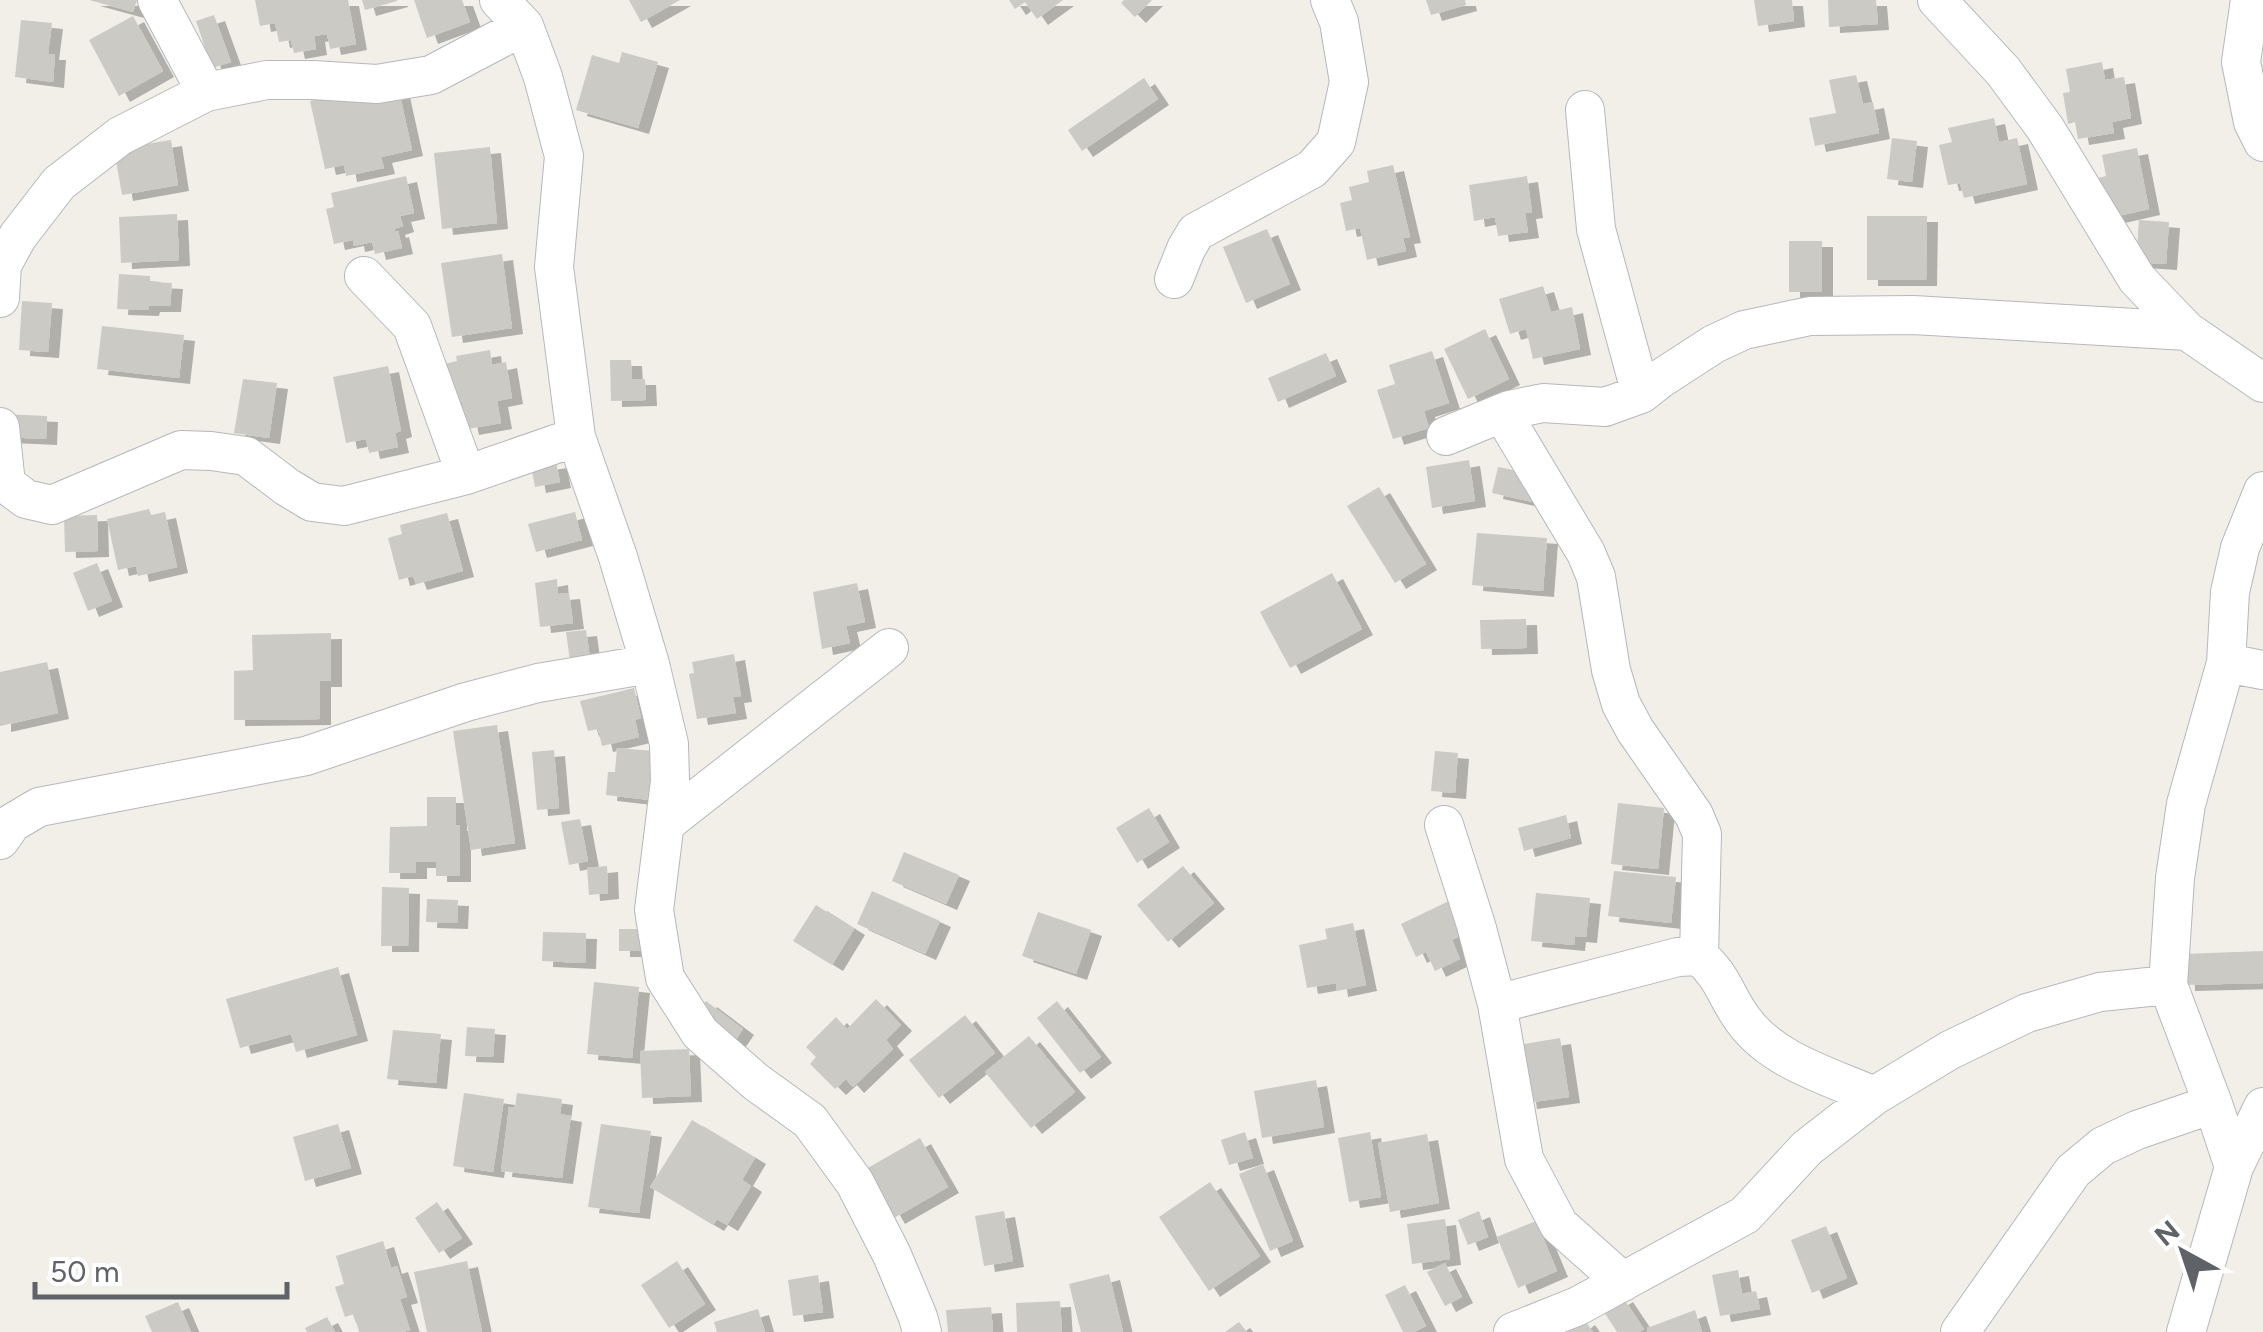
<svg xmlns="http://www.w3.org/2000/svg" width="2263" height="1332" viewBox="0 0 2263 1332" font-family="Figtree,sans-serif">
<defs>
<filter id="shadow"><feDropShadow dx="11" dy="6" stdDeviation="0" flood-color="#0004"/></filter>
</defs>
<rect width="100%" height="100%" fill="#f1efe8"/>
<!-- building -->
<path fill="#cccac5" filter="url(#shadow)" d="M89,0H137L133,12Z
M255,0H348L356,44L330,49L327,34L314,36L316,49L294,53L291,40L279,42L275,23L260,26Z
M362,0H397V1L365,10Z
M414,0H462L470,22L427,38Z
M629,0H680L641,22Z
M1009,0H1063L1037,19L1025,2L1015,9Z
M1124,0H1152L1135,17L1121,3Z
M1426,0H1465L1466,5L1431,15Z
M1754,0H1792L1794,21L1758,26Z
M1828,0H1876L1878,24L1829,27Z
M214,15L231,62L212,68L196,21Z
M133,16L163,71L119,96L89,40Z
M21,20L52,23L48,54H55L53,82L15,77Z
M622,52L658,62L638,128L576,110L592,55L619,63Z
M2102,62L2105,80L2124,77L2131,118L2112,122L2114,133L2078,139L2075,122L2068,124L2063,93L2070,92L2066,69Z
M1856,75L1863,104L1873,102L1879,133L1815,146L1809,118L1836,113L1829,80Z
M1144,78L1158,99L1082,151L1068,130Z
M397,82L412,150L381,157L384,168L346,176L344,165L325,169L310,101Z
M1994,118L1999,142L2017,138L2027,184L1964,198L1960,183L1948,185L1939,145L1952,142L1948,128Z
M1892,138L1917,141L1912,182L1887,179Z
M171,140L178,185L122,195L114,149Z
M490,147L497,223L442,229L434,153Z
M2137,148L2149,209L2114,217L2094,179L2106,176L2102,155Z
M1393,165L1410,237L1403,238L1406,251L1367,260L1360,228L1346,231L1340,203L1352,200L1349,187L1369,182L1367,171Z
M406,176L414,213L400,216L403,226L394,229L395,232L398,231L402,248L375,254L372,242L354,246L353,240L334,244L326,209L334,207L331,193Z
M1527,176L1532,212L1525,213L1528,232L1498,236L1495,217L1474,221L1469,185Z
M177,214L179,260L121,263L119,217Z
M1867,216H1927L1926,280H1867Z
M2139,220L2169,222L2166,264L2136,262Z
M1267,229L1290,284L1246,303L1223,247Z
M1789,241H1822V292H1789Z
M502,254L512,328L452,337L441,263Z
M119,274L150,276V282L172,283L170,306H149L148,310L117,309Z
M1543,286L1551,312L1572,307L1580,349L1533,359L1526,329L1510,334L1499,299Z
M22,301L52,303L48,352L19,350Z
M102,326L184,335L179,378L97,369Z
M1485,329L1509,379L1468,399L1444,349Z
M490,350L492,365L506,362L512,398L497,401L501,423L468,429L462,402L451,404L444,364L457,361L456,356Z
M1432,351L1449,403L1424,411L1429,428L1393,439L1377,390L1395,384L1389,365Z
M1326,353L1336,376L1278,402L1268,378Z
M610,360H631L632,379H645L646,400L611,401Z
M388,366L401,431L395,433L398,447L369,453L366,439L346,443L333,377Z
M243,379L277,383L269,438L234,433Z
M3,414L47,416L46,439L2,437Z
M1469,460L1475,501L1432,508L1426,467Z
M556,462L560,482L535,487L531,466Z
M1498,467L1539,475L1533,502L1492,493Z
M1379,487L1426,564L1395,583L1347,506Z
M149,509L151,515L165,512L177,567L138,576L136,566L118,570L107,519Z
M575,512L582,540L536,552L528,524Z
M447,513L463,571L416,584L413,576L399,580L388,538L402,534L400,525Z
M97,515L98,551L65,552L64,516Z
M1477,533L1547,538L1543,591L1472,585Z
M97,563L112,601L88,611L73,573Z
M1332,573L1362,629L1290,668L1260,612Z
M557,579L558,594L569,593L573,623L540,627L535,583Z
M857,583L865,622L846,626L850,643L822,649L813,592Z
M1526,619L1527,648L1481,649L1480,620Z
M586,630L590,658L570,661L566,632Z
M331,633V681H320V719L234,720V671L253,670L252,635Z
M734,654L741,696L733,697L736,713L697,719L689,674L694,673L692,662Z
M47,662L58,713L0,726V672Z
M634,688L641,718L635,720L639,737L602,746L598,729L588,731L580,701Z
M497,725L515,843L471,850L453,731Z
M617,748L654,751L650,800L606,795L608,772H615Z
M554,750L559,808L537,810L532,752Z
M1435,751L1458,753L1455,793L1431,791Z
M427,797H456V825H460V876H436V862H416V873H389L390,827L427,826Z
M1618,803L1664,808L1658,869L1611,864Z
M1149,808L1169,842L1137,863L1116,828Z
M1566,815L1571,838L1524,851L1518,828Z
M580,819L588,861L569,865L561,822Z
M904,852L959,875L946,904L892,881Z
M607,866L608,893L589,895L587,868Z
M1183,866L1214,903L1168,942L1137,905Z
M1614,871L1676,877L1671,923L1608,916Z
M382,887L409,888L408,946H381Z
M872,891L940,921L925,954L857,924Z
M1536,893L1590,898L1586,937L1575,936L1574,945L1531,941Z
M427,899L458,900L457,923L426,922Z
M1453,899L1468,932L1452,940L1460,959L1435,971L1426,952L1416,957L1401,924Z
M816,905L854,929L832,965L793,941Z
M1038,912L1091,930L1076,974L1022,956Z
M1353,923L1366,985L1337,991L1336,983L1307,988L1299,945L1327,939L1325,929Z
M619,929H641V951H619Z
M543,932L586,933L585,963L542,961Z
M2263,951V983L2184,985L2183,954Z
M338,967L357,1035L296,1052L291,1034L240,1048L226,999Z
M594,982L639,987L632,1058L587,1054Z
M876,999L901,1025L886,1040L893,1049L853,1087L846,1079L835,1089L810,1064L816,1057L806,1047L836,1017L847,1029Z
M706,1001L743,1029L732,1045L694,1016Z
M1057,1001L1101,1057L1080,1073L1037,1018Z
M965,1015L995,1053L939,1098L909,1060Z
M467,1027L495,1029L493,1057L465,1056Z
M393,1030L441,1034L436,1083L387,1079Z
M1029,1036L1075,1092L1031,1128L985,1072Z
M1560,1038L1569,1097L1526,1103L1518,1045Z
M689,1049L691,1096L642,1098L640,1051Z
M1316,1080L1324,1127L1262,1138L1254,1091Z
M464,1093L504,1099L493,1172L453,1166Z
M517,1093L562,1099L560,1114L571,1116L562,1178L501,1171L509,1107L515,1108Z
M692,1120L755,1158L742,1180L751,1186L727,1225L717,1219L713,1225L650,1187Z
M338,1124L351,1168L305,1181L293,1137Z
M601,1124L651,1131L639,1213L588,1207Z
M1245,1132L1253,1158L1229,1165L1221,1140Z
M1370,1132L1381,1197L1349,1202L1338,1138Z
M1427,1134L1439,1203L1390,1212L1378,1143Z
M920,1138L948,1187L894,1218L866,1169Z
M1263,1164L1293,1241L1270,1251L1239,1174Z
M1210,1182L1260,1256L1209,1291L1159,1217Z
M437,1202L462,1238L439,1253L415,1218Z
M1004,1211L1013,1261L984,1266L975,1216Z
M1479,1211L1488,1237L1468,1245L1458,1220Z
M1445,1219L1450,1259L1412,1264L1407,1224Z
M1536,1221L1557,1271L1518,1288L1497,1237Z
M1826,1226L1847,1278L1812,1293L1791,1240Z
M383,1241L391,1268L397,1266L407,1297L400,1299L410,1330L402,1332H359L354,1314L345,1317L335,1287L344,1284L336,1256Z
M467,1261L482,1332H427L414,1272Z
M677,1261L705,1304L669,1328L641,1285Z
M1445,1263L1462,1297L1445,1306L1427,1272Z
M1738,1270L1742,1294L1756,1291L1760,1309L1720,1316L1712,1275Z
M1109,1274L1123,1332H1081L1069,1284Z
M818,1275L823,1312L793,1316L788,1280Z
M1405,1285L1426,1326L1414,1332H1403L1385,1295Z
M1622,1296L1644,1329L1639,1332H1617L1602,1309Z
M1060,1301L1062,1332H1017L1016,1303Z
M178,1302L191,1332H152L145,1316Z
M991,1307L993,1332H948L946,1310Z
M758,1309L765,1332H717L714,1322Z
M1695,1310L1702,1332H1648L1647,1328Z
M327,1317L335,1332H307L305,1328Z
M1584,1319L1593,1332H1567Z
M1239,1322L1247,1332H1225Z"/>
<g fill="none" stroke-linecap="round" stroke-linejoin="round">
<defs>
<path id="street" d="M157,0L206,92
M499,0L524,26L543,77L564,156L554,267L576,437L618,557L650,664L669,744L670,781L654,910L665,978L700,1033L756,1082L810,1121L855,1183L892,1255L918,1317L922,1332
M1937,0L2003,71L2045,128L2137,279L2187,331L2263,383
M2250,0L2241,62L2253,122L2263,142
M1585,110L1596,229L1641,394
M364,276L412,326L466,475
M1174,279L1186,249L1196,232L1312,169L1336,142L1349,82L1339,22L1330,0
M0,298L2,265L18,236L59,183L120,136L206,92L267,80H313L377,84L431,75L524,26
M1502,413L1586,553L1596,577L1611,670L1621,704L1635,730L1694,815L1702,834L1699,956
M0,427L6,484L26,499L52,505L181,450L211,451L246,456L287,487L312,502L344,506L466,475L576,437
M1446,436L1509,410L1543,403L1605,407L1641,394L1660,379L1714,344L1744,330L1810,316L1913,315L2187,331
M2226,663L2263,670
M666,823L889,648
M1444,825L1476,925L1497,1004L1524,1159L1559,1225L1623,1282
M0,840L12,823L39,807L306,756L466,702L538,683L650,664
M1497,1004L1678,957L1699,956C1724,977 1726,998 1744,1021C1773,1061 1831,1077 1874,1096
M2234,1167L2213,1104L2168,985L2175,878L2186,804L2226,663L2230,592L2240,548L2263,491
M1513,1332L1578,1306L1745,1215L1807,1148L1874,1096L1950,1050L2027,1013L2100,992L2168,985
M1960,1332L2073,1171L2103,1146L2137,1130L2213,1104
M2186,1332L2234,1167L2263,1107"/>
</defs>
<!-- street casing -->
<use href="#street" stroke="#b5b8bc" stroke-width="40"/>
<!-- street -->
<use href="#street" stroke="#fff" stroke-width="38"/>
</g>
<!-- north arrow -->
<g transform="translate(2183 1252) rotate(320)" stroke="#ffffff" stroke-width="8" paint-order="stroke">
<path d="M0-8L18 38L0 25L-18 38Z" fill="#5f6368"/>
<text y="-15" font-size="28" font-weight="bold" text-anchor="middle" fill="#5f6368">N</text>
</g>
<!-- scale -->
<path d="M35 1282v15h252v-15" fill="none" stroke="#5f6368" stroke-width="5"/>
<text x="50" y="1282" font-size="30" fill="#5f6368" stroke="#ffffff" stroke-width="8" paint-order="stroke">50 m</text>
</svg>
